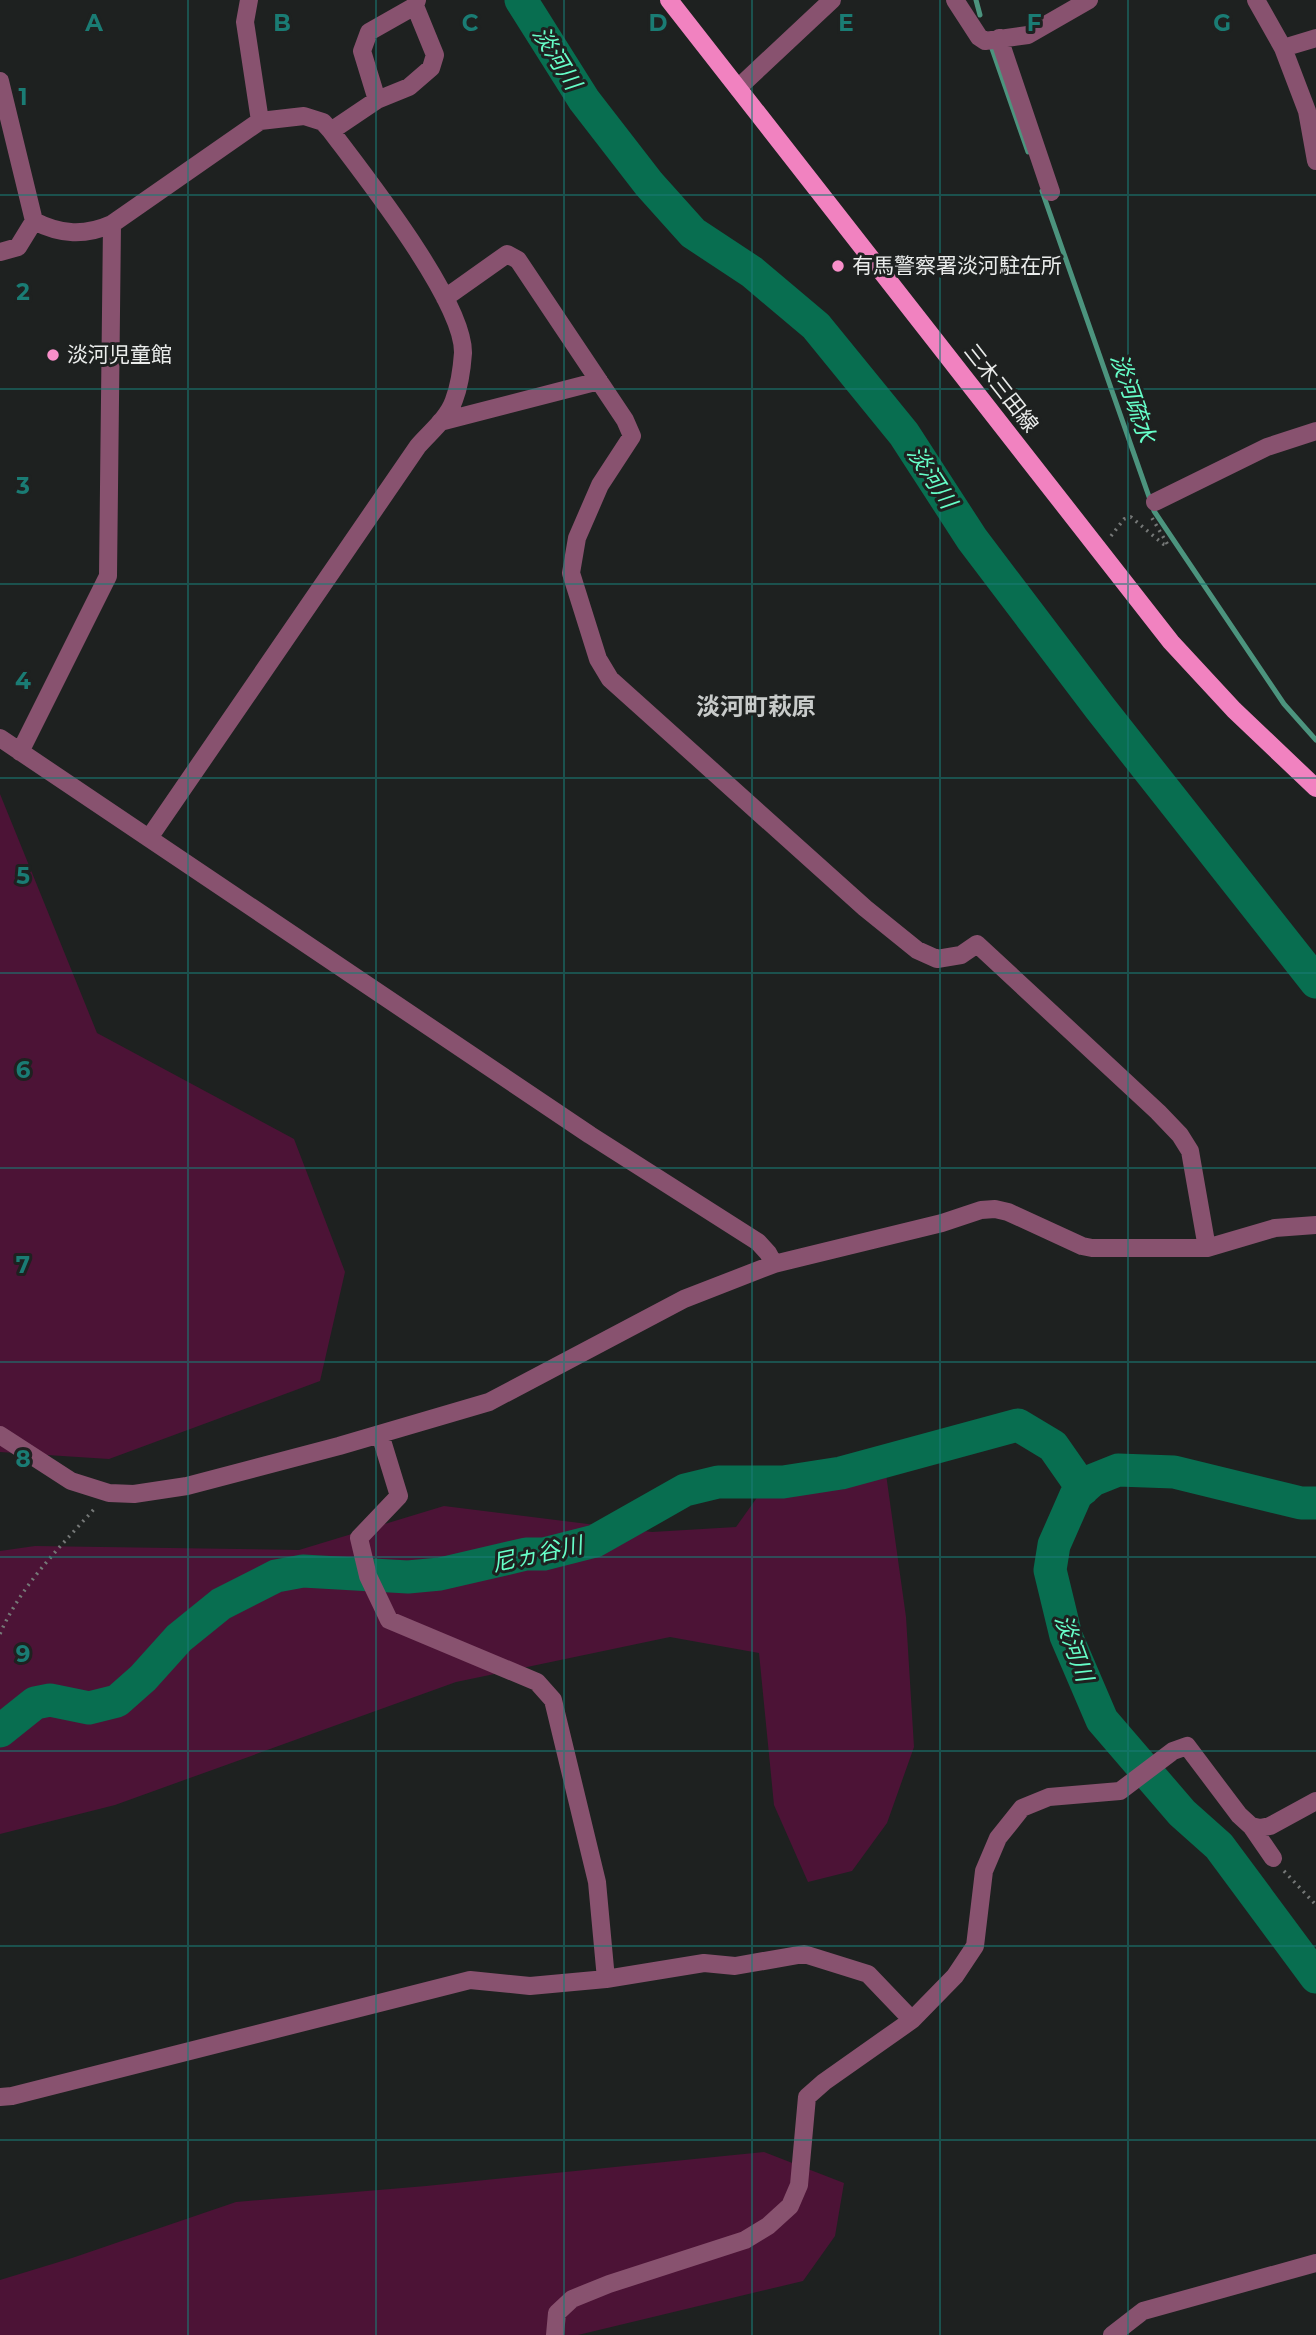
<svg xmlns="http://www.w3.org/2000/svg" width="1316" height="2335" viewBox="0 0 1316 2335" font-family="Montserrat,'Noto Sans JP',sans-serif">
<rect width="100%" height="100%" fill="#1e2120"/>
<!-- green -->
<path fill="#4c1336" d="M0,794L97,1033L294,1139L345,1272L320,1381L109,1459L0,1452Z
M776,1471L886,1474L906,1617L914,1747L887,1823L852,1871L808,1882L774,1805L759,1653L670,1637L456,1682L115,1805L0,1834V1551L35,1546L299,1550L444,1506L652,1532L736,1527Z
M764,2152L844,2183L835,2236L803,2281L578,2335H0V2280L72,2258L236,2202L426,2186Z"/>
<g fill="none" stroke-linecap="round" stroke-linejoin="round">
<!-- stream -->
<path stroke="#4c947e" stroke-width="5" d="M976,0L980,15
M990,43L1028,152
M1042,191L1154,511L1284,704L1316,740"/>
<!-- river -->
<path stroke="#086e50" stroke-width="33" d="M521,0L584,100L649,184L693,233L752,272L816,326L904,434L972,539L1100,708L1316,982
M1316,1503H1301L1174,1472L1118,1470L1093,1480L1076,1495L1054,1545L1050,1570L1066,1636L1102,1720L1182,1813L1219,1846L1316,1977
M0,1731L35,1703L50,1700L89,1708L117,1701L143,1678L179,1638L221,1604L276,1576L303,1571L408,1577L440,1574L526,1554H544L595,1541L685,1490L718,1482H783L841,1473L1018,1425L1053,1446L1083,1489"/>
<!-- path -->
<path stroke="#757877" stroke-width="3.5" stroke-dasharray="2 5" stroke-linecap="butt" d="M1111,536L1124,519L1131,517L1163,544L1168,545L1152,518
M0,1634C20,1586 61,1546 96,1507
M1284,1871L1316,1905"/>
<!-- street -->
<path stroke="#88526f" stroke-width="18" d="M249,0L245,22L260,121
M955,0L979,37L985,41L1028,35L1089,0
M1256,0L1283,48L1307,111L1316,161
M999,38L1051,192
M1283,48L1316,38
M0,81L34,221L18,247L0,252
M738,88L832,0
M377,100L362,51L369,32L415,6
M331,131L377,100L409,87L431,68L435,55L415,6L417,0
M34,221C61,235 85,236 112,224L260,121L304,116L323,122L331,131C364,175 464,301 463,353C462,367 459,387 454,400C448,418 430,432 418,446L149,838
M445,298L507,254L518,260L625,420L632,436L600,485L577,538L571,573L598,659L610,679L865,908L917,950L937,959L961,955L977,944L1158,1112L1180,1135L1190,1151L1207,1248
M440,422L599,381
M1155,502L1267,447L1316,431
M0,738L590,1135L758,1242L768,1253L774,1264
M20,752L108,576L112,224
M380,1434L399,1496L359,1538L368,1576L389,1620L537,1682L553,1700L597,1882L606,1979
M0,1435L71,1481L109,1493L134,1494L187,1486L339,1446L489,1402L684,1299L774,1264L942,1223L981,1210L995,1209L1008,1212L1082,1246L1092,1248H1207L1275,1228L1316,1225
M1251,1826L1273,1858
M0,2097L12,2096L470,1980L530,1986L606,1979L704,1963L735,1966L804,1954L868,1974L912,2020
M555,2335L557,2313L572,2299L609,2284L745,2240L768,2226L790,2206L799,2185L807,2097L824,2082L912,2020L955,1976L975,1946L984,1871L998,1838L1022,1808L1049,1797L1120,1791L1173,1751L1187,1746L1239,1815L1251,1826L1260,1828L1270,1826L1316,1801
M1112,2335L1143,2311L1316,2263"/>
<!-- primary -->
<path stroke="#f182c0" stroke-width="18" d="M669,0L1171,642L1234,710L1316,788"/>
</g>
<!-- grid -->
<path fill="none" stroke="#1a7c74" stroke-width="2" stroke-opacity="0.55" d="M188,0V2335M376,0V2335M564,0V2335M752,0V2335M940,0V2335M1128,0V2335M0,195H1316M0,389H1316M0,584H1316M0,778H1316M0,973H1316M0,1168H1316M0,1362H1316M0,1557H1316M0,1751H1316M0,1946H1316M0,2140H1316"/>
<!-- markers -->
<g fill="#f98fca" stroke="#1e2120" stroke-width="2.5">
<circle cx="838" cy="266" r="7"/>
<circle cx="53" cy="355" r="7"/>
</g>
<g text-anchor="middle" stroke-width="6" stroke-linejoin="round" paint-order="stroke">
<!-- poi labels -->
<g font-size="21" fill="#eaeceb" stroke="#1e2120" text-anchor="start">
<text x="852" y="273">有馬警察署淡河駐在所</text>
<text x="67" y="362">淡河児童館</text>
</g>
<!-- street labels -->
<g font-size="21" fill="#eaeceb" stroke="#1e2120">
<text transform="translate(1001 388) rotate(52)" y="7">三木三田線</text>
</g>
<!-- water labels -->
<g font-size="23" font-style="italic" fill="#66fec8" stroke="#1e2120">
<text transform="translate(557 58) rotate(58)" y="8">淡河川</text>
<text transform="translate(1133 398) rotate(71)" y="8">淡河疏水</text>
<text transform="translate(932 477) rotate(57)" y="8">淡河川</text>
<text transform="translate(537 1554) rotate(-12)" y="8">尼ヵ谷川</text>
<text transform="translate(1074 1648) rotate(70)" y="8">淡河川</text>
</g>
<!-- quarter labels -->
<g font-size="24" font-weight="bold" fill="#c8cbca" stroke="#1e2120">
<text x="756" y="715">淡河町萩原</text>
</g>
</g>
<g font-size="23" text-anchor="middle" font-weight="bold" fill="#1a7c74" stroke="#1e2120" stroke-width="6" stroke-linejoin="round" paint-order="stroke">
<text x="94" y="31">A</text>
<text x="282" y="31">B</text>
<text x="470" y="31">C</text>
<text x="658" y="31">D</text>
<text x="846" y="31">E</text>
<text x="1034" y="31">F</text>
<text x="1222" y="31">G</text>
<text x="23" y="105">1</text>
<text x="23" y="300">2</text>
<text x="23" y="494">3</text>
<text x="23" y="689">4</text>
<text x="23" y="884">5</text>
<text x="23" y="1078">6</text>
<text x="23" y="1273">7</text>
<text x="23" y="1467">8</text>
<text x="23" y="1662">9</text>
</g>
</svg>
